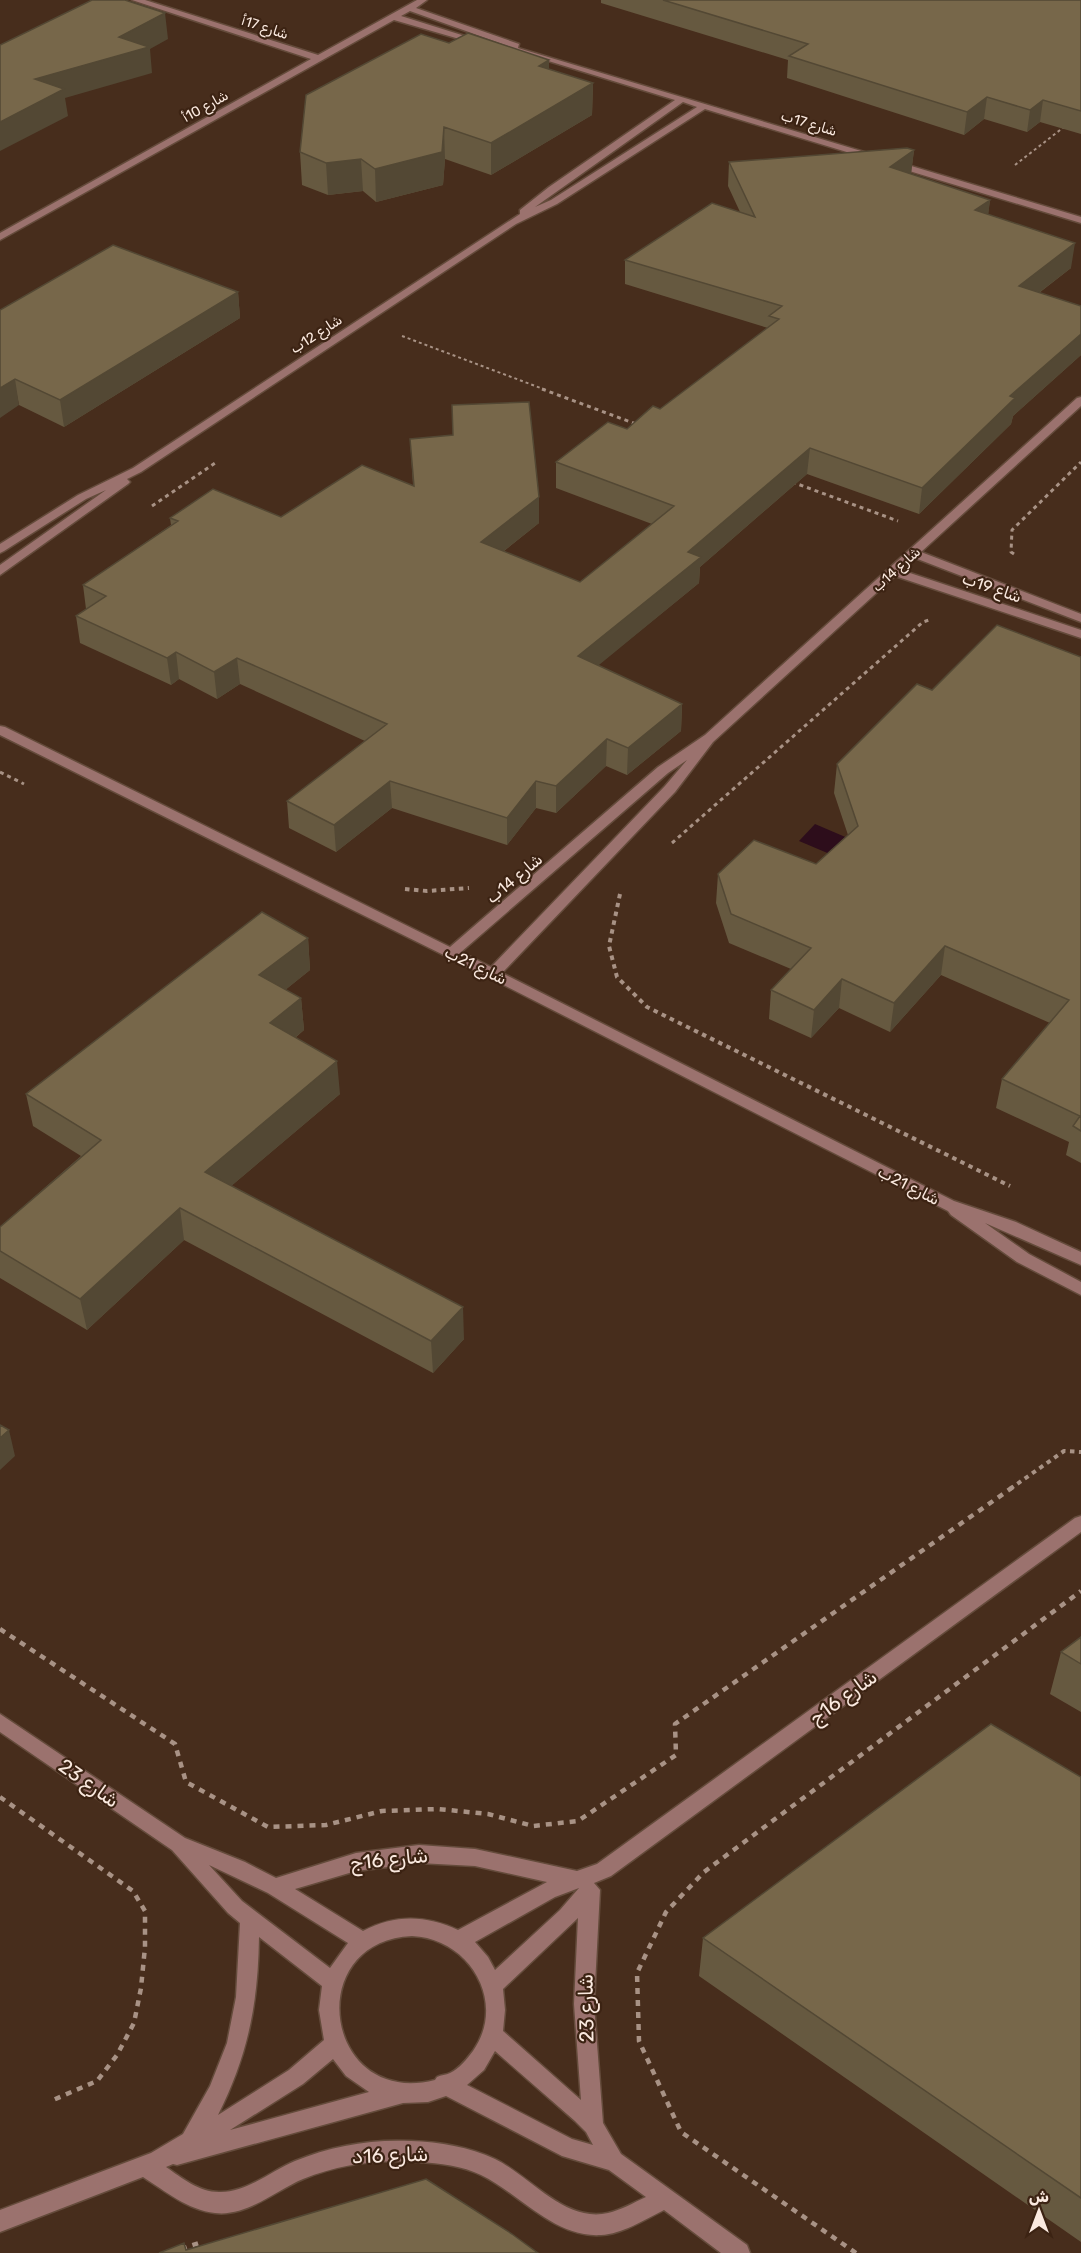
<svg xmlns="http://www.w3.org/2000/svg" width="1081" height="2253" viewBox="0 0 1081 2253" font-family="Rubik,Cairo,sans-serif">
<rect width="100%" height="100%" fill="#472d1c"/>
<!-- water -->
<path fill="#2d0d1b" d="M815,824L878,851L863,868L799,841Z"/>
<g fill="none" stroke-linecap="round" stroke-linejoin="round">
<defs>
<path id="minor" d="M132,0H145L318,55L417,0H427L416,8L519,44L518,48L1081,217V223L705,109L557,204L516,224L141,472L127,479L130,482L128,484L0,575V565L106,490L86,499L4,551L0,553V544L78,495L133,468L520,214V210L549,187L675,100L529,55L500,50V46H508L410,11L401,16L484,42L480,45L394,20L0,240V233L311,59ZM683,102L697,107L551,200L535,207Z
M1081,397V406L921,552L1081,614V622L915,558L901,570L1081,630V638L895,576L713,742L675,792L502,973L954,1201L1016,1222L1081,1252V1265L985,1223L1029,1254L1081,1282V1295L1017,1262L951,1215L948,1211L488,977L0,735V726L5,727L450,947L658,767L705,735L1077,398ZM687,760L665,786L491,967L461,952L668,773Z
M1081,1516V1532L611,1876L594,1883L600,1890L594,2004L603,2123L621,2154L747,2245L750,2253H721L664,2210C644,2220 622,2234 601,2235C554,2238 519,2193 481,2175C463,2166 439,2163 419,2162C380,2159 339,2164 303,2179C276,2190 247,2217 215,2213C188,2210 165,2191 143,2177L0,2232V2210L151,2153L183,2134L210,2086L227,2043L236,1997L240,1923L228,1913L172,1850L0,1732V1714L185,1838L245,1862L276,1878L356,1853L419,1845L475,1849L577,1871L597,1864L1075,1518ZM419,1863L475,1866L547,1882L458,1930C426,1915 395,1914 363,1931L295,1889L356,1871ZM209,1865L268,1893L348,1943L330,1968L242,1901ZM579,1888L560,1910L495,1970L488,1957L475,1942L555,1897ZM578,1918L574,2004L581,2100L503,2031L505,2010L503,1989ZM412,1936C468,1938 508,2001 473,2051C467,2059 459,2069 450,2073C446,2075 441,2075 437,2077L435,2080C324,2108 301,1941 412,1936ZM259,1937L322,1986L319,2010L324,2040L289,2070L218,2115C248,2055 258,2004 259,1937ZM495,2051L575,2121L586,2132L593,2145L572,2139L467,2085L484,2070ZM333,2059L346,2076L369,2092L230,2130L303,2084ZM446,2096L562,2156L609,2170L646,2197C633,2203 621,2210 608,2213C565,2223 530,2176 495,2159C469,2147 440,2142 411,2141C371,2139 331,2146 295,2161C271,2171 246,2193 219,2192C199,2192 182,2178 166,2167L173,2164L177,2165L403,2103L428,2102Z"/>
</defs>
<!-- minor casing -->
<use href="#minor" stroke="#644b3b" stroke-width="3"/>
<!-- path-far3 -->
<path stroke="#a89285" stroke-width="2" stroke-dasharray="3 3" stroke-linecap="butt" d="M1015,165L1064,127
M402,336L546,390"/>
<!-- path-far2 -->
<path stroke="#a89285" stroke-width="3" stroke-dasharray="4 4" stroke-linecap="butt" d="M542,389L636,424
M792,482L898,521
M152,506L215,463
M1014,554L1011,552L1012,530L1081,462
M0,772L24,784
M672,843L923,622L929,620"/>
<!-- path-far1 -->
<path stroke="#a89285" stroke-width="4" stroke-dasharray="4.5 4.5" stroke-linecap="butt" d="M405,889L427,891L469,888
M620,894L609,946L617,977L647,1007L1010,1186
M1010,1489L1064,1451L1081,1452"/>
<!-- path -->
<path stroke="#a89285" stroke-width="4.5" stroke-dasharray="6 6" stroke-linecap="butt" d="M0,1629L175,1744L186,1782L268,1827L326,1825L382,1811L438,1809L488,1814L533,1826L578,1821L676,1755L675,1724L1013,1487
M0,1797L133,1891L145,1911V1947L141,1988L134,2023L117,2055L97,2081L53,2100
M181,2249L202,2242
M856,2253L681,2132L639,2041L637,1973L666,1912L704,1872L1081,1591"/>
<!-- minor -->
<use href="#minor" fill="#9b726e" fill-rule="evenodd"/>
</g>
<!-- wall -->
<path fill="#665940" d="M601,0H1081V134L1040,122L1027,132L984,119L964,135L787,78L788,60L601,3Z
M449,43L549,60V69L593,83L592,115L491,175L445,159L443,185L376,202L363,191L328,195L302,185L300,152Z
M914,150L911,174L990,200L988,214L1071,268L1039,293L1081,306V355L1013,416L1011,424L919,514L807,474L700,567L699,583L598,665L682,704L681,731L627,775L606,766L556,813L536,808L507,845L392,808L336,852L289,828L287,801L365,741L240,684L217,699L179,679L171,685L80,643L76,616L86,609L83,585L171,525L170,518L281,517L413,485L410,439L539,497V523L504,551L580,582L652,524L556,488V462L627,429L660,409L768,328L625,284V260L740,212L728,186L729,162Z
M238,292L240,318L64,427L19,405L0,310Z
M1081,657V1163L1066,1155L1069,1142L996,1108L1002,1079L1050,1023L941,975L890,1032L839,1008L811,1038L769,1019L771,990L791,969L729,943L716,903L718,874L816,864L848,835L834,793L837,764L932,690Z
M308,938L310,970L285,990L301,998L304,1030L295,1038L340,1094L231,1186L464,1339L433,1373L184,1240L87,1330L0,1278V1227L81,1156L33,1126L26,1094Z
M1081,1637V1712L1050,1694L1061,1652Z
M1081,1777V2242L699,1976L703,1938Z"/>
<!-- shaded-wall -->
<path fill="#534834" d="M165,13L168,39L150,49L152,73L65,98L68,116L0,151V122L35,79L119,37Z
M549,60V92L539,66Z
M593,83L592,115L491,175V143Z
M987,97L984,119L964,135L967,112Z
M1043,100L1040,122L1027,132L1030,110Z
M444,127L445,159L443,185L376,202L375,169Z
M914,150L911,174L890,167Z
M361,159L363,191L328,195L326,163Z
M990,200L987,225L975,210Z
M1075,243L1071,268L1015,311L1019,286Z
M238,292L240,318L64,427L60,400Z
M1081,334V355L1013,416L1011,424L919,514L922,488L1010,396Z
M15,379L19,405L0,418V388Z
M810,448L807,474L700,567L699,583L577,683L578,656L688,552Z
M539,497V523L482,568L481,542Z
M176,652L179,679L171,685L167,658Z
M237,658L240,684L217,699L214,672Z
M682,704L681,731L627,775L628,748Z
M607,739L606,766L556,813V786Z
M390,781L392,808L336,852L334,825Z
M536,781V808L507,845V818Z
M308,938L310,970L263,1008L259,975Z
M945,946L941,975L890,1032L894,1003Z
M842,979L839,1008L811,1038L814,1010Z
M301,998L304,1030L273,1055L270,1023Z
M337,1061L340,1094L210,1204L205,1172Z
M180,1208L184,1240L87,1330L80,1299Z
M463,1307L464,1339L433,1373L431,1341Z
M9,1430L15,1456L0,1470V1438Z"/>
<!-- building -->
<path fill="#77674a" stroke="#534834" stroke-width="1.5" d="M92,0H125L165,13L119,37L149,47L35,79L64,89L0,122V45Z
M663,0H1081V111L1043,100L1030,110L987,97L967,112L789,56L808,44Z
M468,33L549,60L539,66L593,83L491,143L444,127L442,152L375,169L361,159L326,163L300,152L306,95L421,34L449,43Z
M907,148L914,150L890,167L990,200L975,210L1075,243L1019,286L1081,306V334L1010,396L1015,398L922,488L810,448L688,552L701,557L578,656L682,704L628,748L607,739L556,786L536,781L507,818L390,781L334,825L287,801L387,724L237,658L214,672L176,652L167,658L76,616L106,596L83,585L178,521L170,518L213,489L281,517L362,465L414,486L410,439L453,435L452,405L529,402L539,497L481,542L580,582L674,506L556,462L608,422L627,429L653,406L660,409L779,319L769,316L782,306L625,260L712,203L755,217L729,162Z
M113,245L238,292L60,400L15,379L0,388V310Z
M997,625L1081,657V1131L1073,1126L1080,1116L1002,1079L1069,1000L945,946L894,1003L842,979L814,1010L771,990L811,948L731,914L718,874L754,840L816,864L858,826L837,764L917,684L932,690Z
M262,912L308,938L259,975L301,998L270,1023L337,1061L205,1172L463,1307L431,1341L180,1208L80,1299L0,1251V1227L101,1140L26,1094Z
M0,1425L9,1430L0,1438Z
M1081,1637V1664L1061,1652Z
M991,1724L1081,1777V2198L703,1938Z
M426,2179L512,2234L538,2253H159L184,2243L186,2250Z"/>
<g text-anchor="middle" stroke-width="4.5" stroke-linejoin="round" paint-order="stroke">
<!-- far-street labels -->
<g font-size="14" fill="#fae9df" stroke="#3c2313">
<text transform="translate(265 27) rotate(18)" y="5">شارع 17أ</text>
<text transform="translate(205 106) rotate(-29)" y="5">شارع 10أ</text>
<text transform="translate(809 123) rotate(17)" y="5">شارع 17ب</text>
<text transform="translate(316 334) rotate(-33)" y="5">شارع 12ب</text>
<text transform="translate(896 569) rotate(-42)" y="5">شارع 14ب</text>
</g>
<!-- street labels -->
<g font-size="16" fill="#fae9df" stroke="#3c2313">
<text transform="translate(992 587) rotate(19)" y="6">شاع 19ب</text>
<text transform="translate(514 878) rotate(-40)" y="6">شارع 14ب</text>
<text transform="translate(476 965) rotate(26)" y="6">شارع 21ب</text>
<text transform="translate(909 1185) rotate(27)" y="6">شارع 21ب</text>
</g>
<!-- near-street labels -->
<g font-size="20" fill="#fae9df" stroke="#3c2313">
<text transform="translate(843 1697) rotate(-36)" y="7">شارع 16ج</text>
<text transform="translate(89 1783) rotate(35)" y="7">شارع 23</text>
<text transform="translate(389 1859) rotate(-6)" y="7">شارع 16ج</text>
<text transform="translate(586 2008) rotate(-91)" y="7">شارع 23</text>
<text transform="translate(390 2155) rotate(-2)" y="7">شارع 16د</text>
</g>
</g>
<!-- north arrow -->
<g transform="translate(1039 2211)" stroke="#3c2313" stroke-width="4.5" paint-order="stroke">
<path d="M0-4.5L10 22L0 15L-10 22Z" fill="#fae9df"/>
<text y="-9" font-size="16" font-weight="bold" text-anchor="middle" fill="#fae9df">ش</text>
</g>
</svg>
